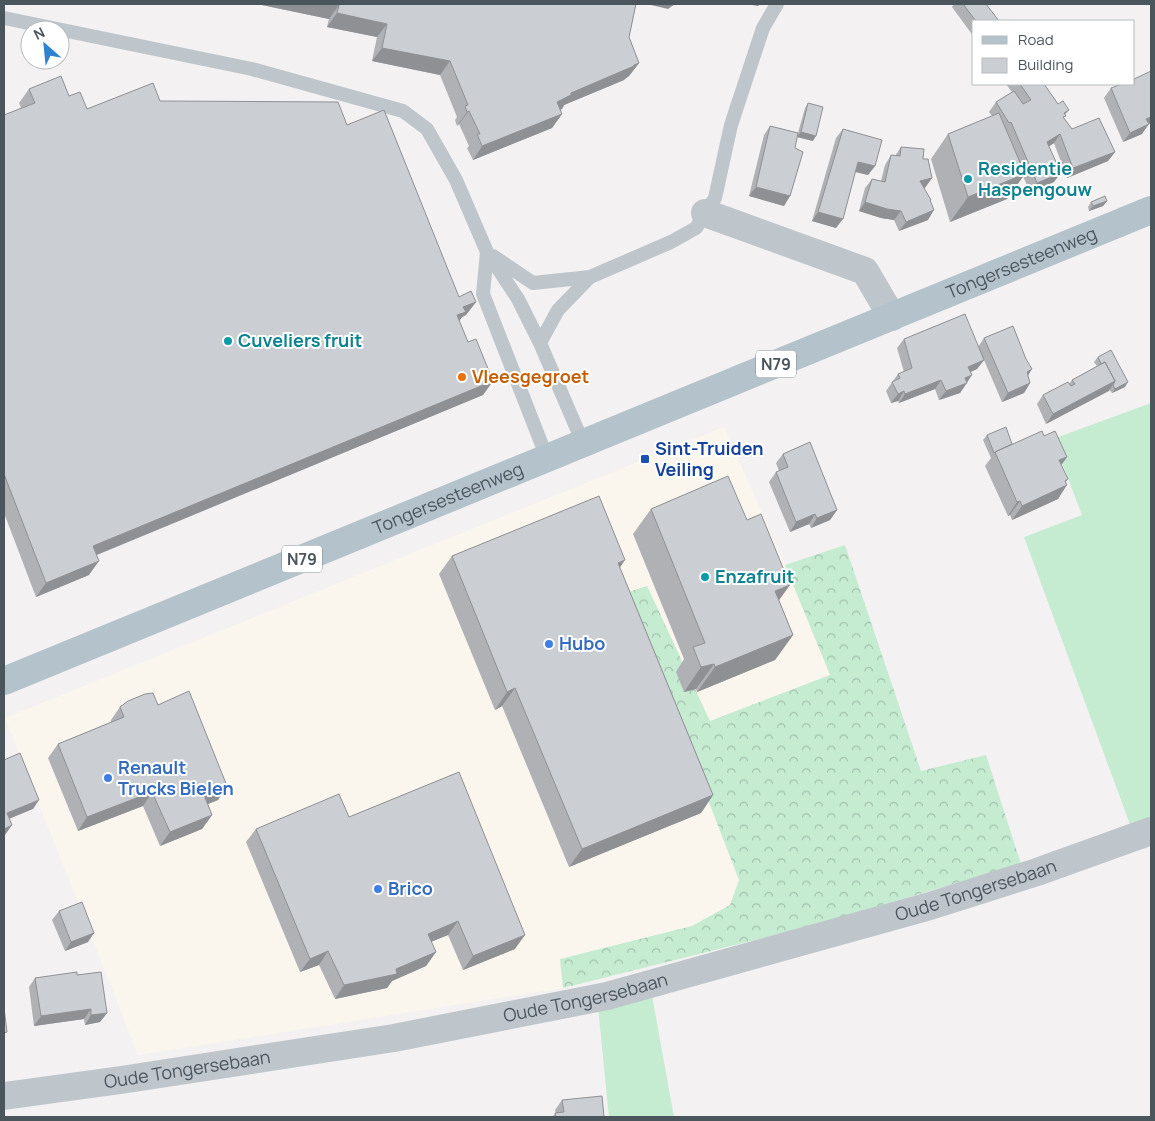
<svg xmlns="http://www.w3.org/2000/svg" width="1155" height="1121" viewBox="0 0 1155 1121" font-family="Manrope,sans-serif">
<defs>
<pattern id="forest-crowns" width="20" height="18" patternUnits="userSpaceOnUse" patternTransform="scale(1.25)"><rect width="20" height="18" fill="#c5ebd1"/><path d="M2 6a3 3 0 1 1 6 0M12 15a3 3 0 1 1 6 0" fill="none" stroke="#a2c1ad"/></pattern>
</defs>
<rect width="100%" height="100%" fill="#f3f1f1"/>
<!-- commercial -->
<path fill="#fbf6ed" d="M724,427L785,565L830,675L709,722L648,586L628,593L739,880L730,905L692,926L560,959L563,988L138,1055L5,718Z"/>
<!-- grass -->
<path fill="#c5ebd1" d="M1151,403V820L1131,827L1024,537L1082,515L1053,439Z
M651,990L674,1117H609L598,1007Z"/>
<!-- forest -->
<path fill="url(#forest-crowns)" d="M845,545L921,771L986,755L1021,864L807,927L563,988L560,959L692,926L730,905L739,880L628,592L647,586L710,721L830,675L785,565Z"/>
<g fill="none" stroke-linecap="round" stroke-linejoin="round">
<!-- service -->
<path stroke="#bec6cc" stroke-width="14" d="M4,18L252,69L403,111L427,129L456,180L487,252L518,299L540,343L583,443
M487,252L483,294L547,458
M493,256L533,283L590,277
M540,343L558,310L590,277L671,242L696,228L715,198L731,125L763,28L777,4"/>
<!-- minor -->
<g stroke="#bec6cc" stroke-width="28">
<path d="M705,213L865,271L892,317"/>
<path id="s1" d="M4,1096L121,1080L394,1038L607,996L930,906L1037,872L1151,831"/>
</g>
<!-- primary -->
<path stroke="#b4c2cc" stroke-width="28" id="s2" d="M4,681L1151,210"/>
</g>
<!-- wall -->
<path fill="#afb1b5" d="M257,4H636L629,37L639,63L629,76L626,78L624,80L564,105L562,109L560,110L562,114L552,128L473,160L467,148L469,146L459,124L457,126L455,120L457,117L440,75L372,61L377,37L327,27L329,19Z
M954,4H986L999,21H974V37L952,7Z
M1006,84H1044L1058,104L1069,110L1065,115L1064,118L1072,129L1115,152L1108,161L1067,178L1054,143L1049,146L1054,182L1030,192L1023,176L1007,199L950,222L931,159L948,134L992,116L989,112L996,102L1012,92Z
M1111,88L1142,134L1123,142L1104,98Z
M29,89L69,96L87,109L160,101L347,125L459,297L476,302L466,315L462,317L459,321L468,342L493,381L483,395L97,555L89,575L36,597L4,513V115L21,108L19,103Z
M808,103L813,141L797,137L795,148L790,196L784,206L749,196L764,135L770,126L798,133L805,108Z
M843,129L875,166L868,175L855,172L836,228L812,221L836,138Z
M901,147L923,159L932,178L924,188L931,200L930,201L928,220L899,231L894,220L881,218L859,211L865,188L872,179L881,181L885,165L891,155L895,156Z
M1107,201L1103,206L1089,211L1088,207L1091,202Z
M984,338L1028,376L1030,383L1024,393L1002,402L984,360L977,369L970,372L967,383L960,393L939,400L935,389L899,403L898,401L891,403L886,391L898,374L904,372L897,348L904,339L978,347Z
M1098,357L1125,387L1112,393L1109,389L1046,424L1037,404L1043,395L1069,384L1072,380L1097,366L1094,362Z
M987,435L1012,444L1044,436L1067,457L1061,465L1066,482L1058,499L1012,520L1010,515L1008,516L985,466L991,458L983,440Z
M783,454L837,510L830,520L811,528L809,524L790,532L769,482L776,472L779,471L776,463Z
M651,509L779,600L793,635L775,660L697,692L696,689L684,692L676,672L684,659L633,534Z
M452,556L620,568L713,795L701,813L569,867L502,706L495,710L439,574Z
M158,705L227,786L218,800L208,804L212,815L202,829L160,846L143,806L78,831L48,758L58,744L111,722V720L120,707Z
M349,817L515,949L463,970L448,935L431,942L436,952L426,966L392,981L387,988L335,999L319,965L300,972L246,842L256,829Z
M59,911L88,942L65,951L52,920Z
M77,975L107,1013L100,1022L85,1025L84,1019L34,1026L29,987L35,978Z
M562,1100L604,1117H552L556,1113L555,1110Z"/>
<!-- shaded-wall -->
<path fill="#8e9094" d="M257,4H334L339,5L329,19Z
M647,4H675L668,9Z
M746,4H760L758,6Z
M337,13L387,24L377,37L327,27Z
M382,48L450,61L440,75L372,61Z
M639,63L629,76L626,78L624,80L564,105L562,109L547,115L557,102L571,93Z
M469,111L459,124L457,126L467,112Z
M562,114L552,128L473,160L482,146Z
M1151,117V123L1140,128L1146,119Z
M1149,124L1142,134L1123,142L1130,133Z
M801,132L816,136L813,141L797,137Z
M1060,134L1054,143L1041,152L1047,142Z
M1115,152L1108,161L1067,178L1073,168Z
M858,162L875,166L868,175L852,171Z
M1061,173L1054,182L1030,192L1037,183Z
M1025,174L1007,199L950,222L968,197Z
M932,178L925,188L914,190L920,181Z
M756,187L790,196L784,206L749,196Z
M1107,201L1103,206L1089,211L1093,206Z
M865,202L901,211L894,220L881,218L859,211Z
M934,210L928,220L899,231L906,222Z
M818,212L843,219L836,228L812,221Z
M476,302L466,315L462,317L456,326L447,329L463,307Z
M984,360L977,369L962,376L968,367Z
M1032,369L1026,379L1027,372Z
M972,375L960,393L939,400L946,391L965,378Z
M941,380L935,389L899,403L905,394Z
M493,381L483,395L84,560L93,546Z
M1115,381L1109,391L1046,424L1053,414Z
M1128,382L1125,387L1112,393L1115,389Z
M1030,383L1024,393L1002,402L1008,393Z
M904,391L898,401L891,403L898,394Z
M1067,457L1057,471L1059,460Z
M1068,479L1062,487L1067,485L1058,499L1012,520L1022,506Z
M1020,501L1010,515L1008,516L1017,502Z
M837,510L830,520L811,528L817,518Z
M815,514L809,524L790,532L796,522Z
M625,560L613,578L618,563Z
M99,561L89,575L36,597L46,583Z
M790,585L772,610L775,591Z
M793,635L775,660L697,692L715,667Z
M714,664L696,689L684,692L701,667Z
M515,688L502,706L495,710L507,692Z
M227,786L218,800L195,809L204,795Z
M152,792L143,806L78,831L87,817Z
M713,795L701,813L569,867L582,849Z
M39,800L33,809L4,821L7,813Z
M212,815L202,829L160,846L170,832Z
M12,825L5,835L4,836V829Z
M458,921L448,935L418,947L428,934Z
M94,933L88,942L65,951L71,942Z
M525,935L515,949L463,970L473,956Z
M328,951L319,965L300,972L310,959Z
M436,952L426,966L392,981L387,988L335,999L344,985L396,969Z
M91,1009L84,1019L34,1026L41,1016Z
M107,1013L100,1022L85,1025L91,1015Z"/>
<!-- building -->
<path fill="#cbced3" stroke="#8e9094" d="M334,4H636L629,37L639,63L634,65V66L571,93V95L557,102L562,114L482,146L477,134H480L469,111L467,112L465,106L468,105L450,61L382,48L387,24L337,13L339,5Z
M963,4H986L999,21H976Z
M1151,71V117L1146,119L1149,124L1130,133L1111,88L1122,84H1134V79Z
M61,76L69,96L80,92L87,109L153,83L160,101L338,102L347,125L384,110L459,297L471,291L476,302L463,307L466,312L457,315L468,342L476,339L493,381L93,546L99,561L46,583L4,474V115L35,103L29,89Z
M1020,84H1044L1058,104L1063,101L1069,110L1064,113L1066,116L1063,117L1072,129L1099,118L1115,152L1073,168L1060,134L1047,142L1061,173L1037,183L1011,122L1009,123L996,102L1014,91L1023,104L1031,100Z
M808,103L823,107L816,136L801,132Z
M999,113L1025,174L968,197L948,134Z
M770,126L798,133L795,148L803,152L790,196L756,187Z
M843,129L882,140L875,166L858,162L843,219L818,212Z
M901,147L924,149L923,159H928L932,178L920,181L931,200H930L934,210L906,222L901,211L887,209L865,202L872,179L885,182L891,155L900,156Z
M1105,196L1107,201L1093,206L1091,202Z
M965,314L984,360L968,367L972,375L965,378L967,383L946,391L941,380L905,394L904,391L898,394L892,382L900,378L898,374L912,368L904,339Z
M1013,326L1026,359L1032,369L1027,372L1030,383L1008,393L984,338Z
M1111,350L1128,382L1115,389L1113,385L1115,381L1105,362L1101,364L1098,357Z
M1105,362L1115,381L1053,414L1043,395L1068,382L1071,386L1075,384L1072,380Z
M1006,427L1012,444L995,452L994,453L987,435Z
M1042,431L1044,436L1055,431L1067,457L1059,460L1068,479L1065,481L1067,485L1022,506L1020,501L1017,502L995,452Z
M810,442L837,510L817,518L815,514L796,522L776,472L788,467L783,454Z
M728,476L747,520L761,514L790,585L775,591L793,635L715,667L714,664L701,667L693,647L705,643L651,509Z
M599,496L625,560L618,563L713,795L582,849L515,688L507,692L452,556Z
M189,691L227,786L204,795L212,815L170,832L152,792L87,817L58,744L124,717L120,707L128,701L145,694L153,693L158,705Z
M20,753L39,800L7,813L12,825L4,829V760Z
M459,772L525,935L473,956L458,921L428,934L436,952L396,969L397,974L344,985L328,951L310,959L256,829L339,794L349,817Z
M82,902L94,933L71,942L59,911Z
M77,972V975L101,972L107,1013L91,1015V1009L41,1016L35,978Z
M4,1008L7,1032L4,1033Z
M602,1096L604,1117H556L555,1113L564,1112L562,1100Z"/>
<!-- markers -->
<g fill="#0f9aa8" stroke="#fff" stroke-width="2">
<circle cx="968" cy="179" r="5"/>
<circle cx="228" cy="341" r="5"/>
<circle cx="705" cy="577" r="5"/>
</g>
<circle fill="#e8710a" stroke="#fff" stroke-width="2" cx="462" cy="377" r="5"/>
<rect fill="#1a4fb4" stroke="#fff" stroke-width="2" x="640" y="454" width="10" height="10" rx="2.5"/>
<g fill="#3f7fe0" stroke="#fff" stroke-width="2">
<circle cx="549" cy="644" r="5"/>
<circle cx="108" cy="778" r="5"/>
<circle cx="378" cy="889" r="5"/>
</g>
<g text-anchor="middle" stroke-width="4" stroke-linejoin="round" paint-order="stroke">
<!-- shield labels -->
<g fill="#fff" stroke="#81888d" stroke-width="1">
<rect x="756" y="350.5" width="40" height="27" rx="4"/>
<rect x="282" y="545.5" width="40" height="27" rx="4"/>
</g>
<g font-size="16" font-weight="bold" fill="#4b555c">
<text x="776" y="370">N79</text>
<text x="302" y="565">N79</text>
</g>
<!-- culture labels -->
<g font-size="18" font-weight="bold" fill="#0d838f" stroke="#fff" text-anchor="start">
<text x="978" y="175">Residentie<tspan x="978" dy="21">Haspengouw</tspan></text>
<text x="238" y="347">Cuveliers fruit</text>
<text x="715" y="583">Enzafruit</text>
</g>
<!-- street labels -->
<g font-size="18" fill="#4b555c" stroke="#fff">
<text dy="6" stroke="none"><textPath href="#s2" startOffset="1100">Tongersesteenweg</textPath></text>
<text dy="6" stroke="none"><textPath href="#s2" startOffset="480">Tongersesteenweg</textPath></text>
<text dy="6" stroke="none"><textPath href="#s1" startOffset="995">Oude Tongersebaan</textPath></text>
<text dy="6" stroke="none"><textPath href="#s1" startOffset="590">Oude Tongersebaan</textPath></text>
<text dy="6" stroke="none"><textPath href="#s1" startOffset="185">Oude Tongersebaan</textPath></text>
</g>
<!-- food labels -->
<g font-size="18" font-weight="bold" fill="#c56008" stroke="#fff" text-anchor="start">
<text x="472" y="383">Vleesgegroet</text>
</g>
<!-- transit labels -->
<g font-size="18" font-weight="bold" fill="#164399" stroke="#fff" text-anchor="start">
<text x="655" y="455">Sint-Truiden<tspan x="655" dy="21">Veiling</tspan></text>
</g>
<!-- shop labels -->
<g font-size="18" font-weight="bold" fill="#366cbe" stroke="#fff" text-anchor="start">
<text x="559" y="650">Hubo</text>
<text x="118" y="774">Renault<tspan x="118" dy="21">Trucks Bielen</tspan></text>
<text x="388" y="895">Brico</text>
</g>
</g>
<!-- border -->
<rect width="1155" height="1121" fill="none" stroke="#4b555c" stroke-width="10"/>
<!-- legend -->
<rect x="972" y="20" width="162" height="65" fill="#ffffff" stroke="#b7bbbe"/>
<rect x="982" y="36" width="25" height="8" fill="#b4c2cc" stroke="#b7bbbe"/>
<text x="1018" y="45" font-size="15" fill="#4b555c">Road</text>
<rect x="982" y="58" width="25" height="15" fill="#cbced3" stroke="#b7bbbe"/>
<text x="1018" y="70" font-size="15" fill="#4b555c">Building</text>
<!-- north arrow -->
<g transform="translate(45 45) rotate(333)"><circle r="24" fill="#ffffff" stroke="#b7bbbe"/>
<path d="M0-4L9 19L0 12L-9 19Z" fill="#2f82cf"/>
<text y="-8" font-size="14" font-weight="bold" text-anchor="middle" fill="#4b555c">N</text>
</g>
</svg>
